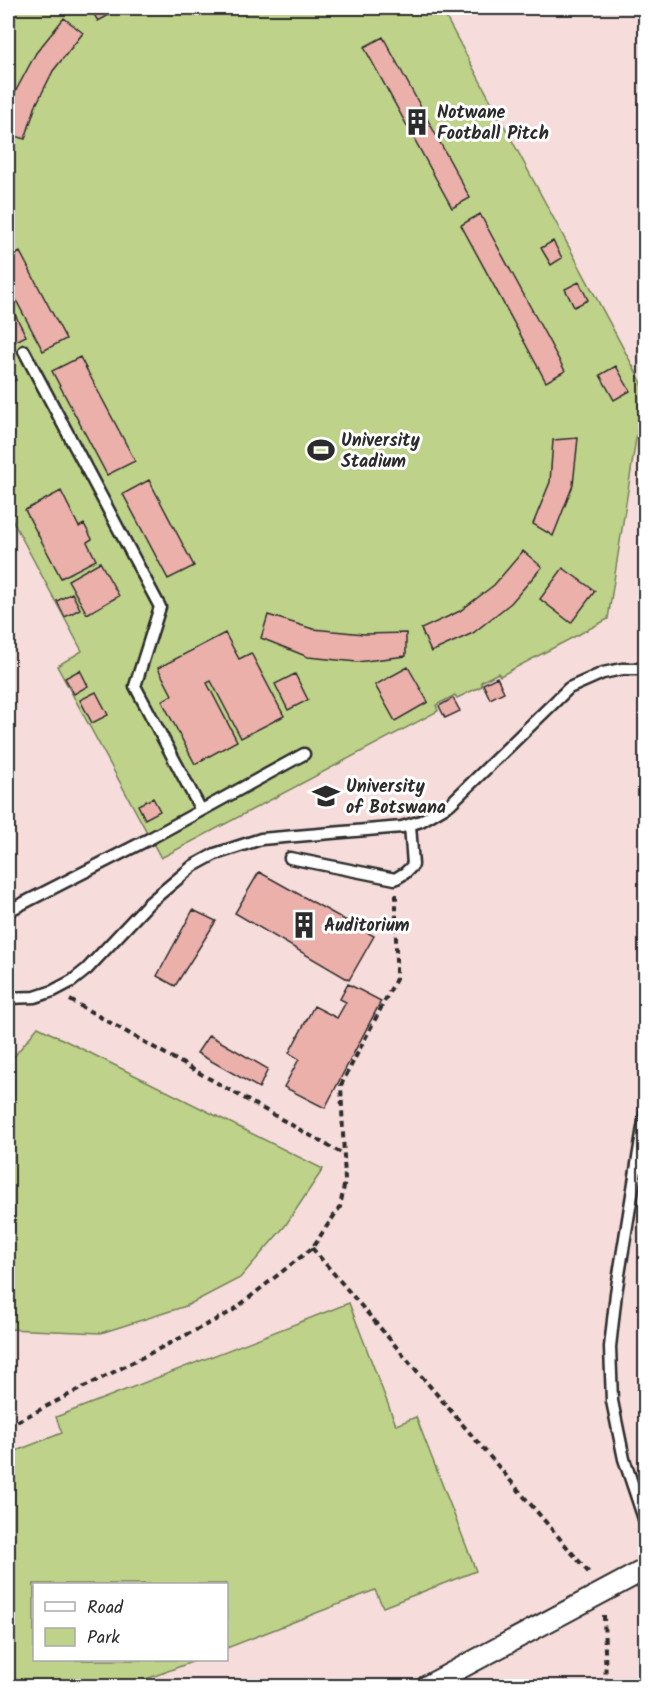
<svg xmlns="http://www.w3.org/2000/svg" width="653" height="1694" viewBox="0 0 653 1694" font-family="Kalam,sans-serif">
<rect width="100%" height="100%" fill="#fbefee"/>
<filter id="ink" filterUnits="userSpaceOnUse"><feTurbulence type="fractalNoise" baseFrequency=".0167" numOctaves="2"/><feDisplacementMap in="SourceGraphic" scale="12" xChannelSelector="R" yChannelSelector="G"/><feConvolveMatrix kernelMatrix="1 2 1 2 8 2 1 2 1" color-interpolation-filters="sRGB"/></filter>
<g filter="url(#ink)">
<!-- built -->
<path fill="#f6dcda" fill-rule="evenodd" d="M8,8H645V1686H8ZM34,1584H226V1660H34Z"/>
<!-- green -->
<path fill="#bed389" stroke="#747f5a" stroke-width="1.5" d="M8,8H441L644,387L608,619L500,676L498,673L481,682L482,686L457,698L455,695L436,705L438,711L161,858L57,666L82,651L8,512Z
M38,1027L323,1169L285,1226L240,1278L186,1306L101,1333L8,1329V1064Z
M349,1303L396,1425L416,1417L476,1571L383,1607L375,1590L227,1648L226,1584H34V1660H197L128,1686H8V1454L62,1433L56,1417Z"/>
<!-- building -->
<path fill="#ebb0aa" stroke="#2b2b2b" stroke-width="1.5" d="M90,8H122L98,21Z
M64,18L83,33L53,71L36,105L25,139L8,134V114L13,96L36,53Z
M383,37L470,198L452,208L364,47Z
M480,214L565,371L546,382L461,225Z
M553,241L562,258L551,265L541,248Z
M20,252L66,339L43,351L8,285V259Z
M579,282L588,300L574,307L565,289Z
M8,301L26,336L8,345Z
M80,357L135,461L107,475L52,371Z
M8,365L16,380L8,384Z
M616,366L630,391L614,400L600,375Z
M578,438L573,485L553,536L533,524L550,482L553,440Z
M149,480L194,566L168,579L123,494Z
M61,491L79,527L84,524L92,539L87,542L96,560L61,578L25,510Z
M523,551L542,567L511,603L473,633L431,652L421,629L460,611L494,585Z
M100,562L119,596L87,614L68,580Z
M563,568L595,591L571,623L540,599Z
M72,593L80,609L65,617L57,601Z
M268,615L313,629L364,634L406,633V656L357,662L308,657L261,638Z
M225,633L239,659L251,653L284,716L241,738L211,681L207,683L237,741L195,764L162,701L172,695L158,668Z
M408,667L428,702L395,721L375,685Z
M80,670L88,686L74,694L65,678Z
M295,674L308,700L288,710L275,684Z
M497,677L504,692L490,699L483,684Z
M96,692L108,715L92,723L80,700Z
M453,698L460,711L445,718L439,706Z
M153,798L160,811L145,819L138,805Z
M259,872L374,936L349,980L235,913Z
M193,910L216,921L175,986L157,976Z
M348,984L381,1001L325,1108L284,1087L299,1059L289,1053L314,1006L337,1018L346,1002L340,999Z
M209,1035L268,1069L259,1088L197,1053Z"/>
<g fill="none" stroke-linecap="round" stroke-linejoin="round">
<defs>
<path id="lane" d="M24,351L160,607L135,686L201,810
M290,858L395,879L405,873L413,865L410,825
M8,911L151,838L304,754
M8,998L35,997L53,991L72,981L87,969L148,904L193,866L215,854L261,839L402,827L421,821L450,804L569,688L603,673L622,669H646
M646,1109L616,1293L610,1347L612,1401L624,1459L646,1525"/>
<path id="street" d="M427,1686L646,1569"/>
</defs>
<!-- lane casing -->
<use href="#lane" stroke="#2b2b2b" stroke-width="15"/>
<!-- street casing -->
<use href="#street" stroke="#2b2b2b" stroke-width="24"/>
<!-- path -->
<path stroke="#2b2b2b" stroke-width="4" stroke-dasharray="6 4.5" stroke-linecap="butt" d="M70,1000L343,1154
M312,1248L590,1574
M8,1426L231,1312L312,1248L340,1207L345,1181L341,1085L396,979V894
M604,1615L606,1686"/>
<!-- lane -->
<use href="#lane" stroke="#fff" stroke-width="10"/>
<!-- street -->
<use href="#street" stroke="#fff" stroke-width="20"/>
</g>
</g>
<!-- icons -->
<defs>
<symbol id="building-bare" viewBox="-9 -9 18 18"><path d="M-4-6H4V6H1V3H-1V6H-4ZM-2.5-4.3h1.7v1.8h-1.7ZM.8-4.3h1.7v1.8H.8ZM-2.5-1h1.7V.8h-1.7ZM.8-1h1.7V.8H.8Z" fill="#2b2b2b" stroke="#fff" stroke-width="2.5" paint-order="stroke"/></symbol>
<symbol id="stadium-bare" viewBox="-9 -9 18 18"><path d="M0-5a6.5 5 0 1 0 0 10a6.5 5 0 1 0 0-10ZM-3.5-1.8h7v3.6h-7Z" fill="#2b2b2b" stroke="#fff" stroke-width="2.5" paint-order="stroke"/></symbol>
<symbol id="university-bare" viewBox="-9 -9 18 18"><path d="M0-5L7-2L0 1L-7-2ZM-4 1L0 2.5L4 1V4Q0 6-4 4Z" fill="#2b2b2b" stroke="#fff" stroke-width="2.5" paint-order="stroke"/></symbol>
</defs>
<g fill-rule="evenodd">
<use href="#building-bare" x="398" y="103" width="38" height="38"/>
<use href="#stadium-bare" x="302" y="431" width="38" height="38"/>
<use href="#university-bare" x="307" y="777" width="38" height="38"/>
<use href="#building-bare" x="285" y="906" width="38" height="38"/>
</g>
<g text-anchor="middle" stroke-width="6" stroke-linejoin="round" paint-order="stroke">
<!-- poi labels -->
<g font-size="18" font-weight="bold" fill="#2b2b2b" stroke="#fff" text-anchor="start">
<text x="437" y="118">Notwane<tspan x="437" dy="21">Football Pitch</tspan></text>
<text x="341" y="446">University<tspan x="341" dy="21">Stadium</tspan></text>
<text x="346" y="792">University<tspan x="346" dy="21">of Botswana</tspan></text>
<text x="324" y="931">Auditorium</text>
</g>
</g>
<!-- margin -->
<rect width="653" height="1694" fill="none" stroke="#fff" stroke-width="30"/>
<rect x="15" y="15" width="623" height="1664" fill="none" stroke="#2b2b2b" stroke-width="2" filter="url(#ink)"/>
<!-- legend -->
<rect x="33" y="1583" width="195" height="78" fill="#ffffff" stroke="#aaaaaa" stroke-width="1.5"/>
<rect x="45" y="1602" width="30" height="9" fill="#ffffff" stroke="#aaaaaa" stroke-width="1.5"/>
<text x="87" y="1613" font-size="18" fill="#2b2b2b">Road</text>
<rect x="45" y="1628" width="30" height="18" fill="#bed389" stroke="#aaaaaa" stroke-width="1.5"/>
<text x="87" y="1643" font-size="18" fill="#2b2b2b">Park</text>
</svg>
